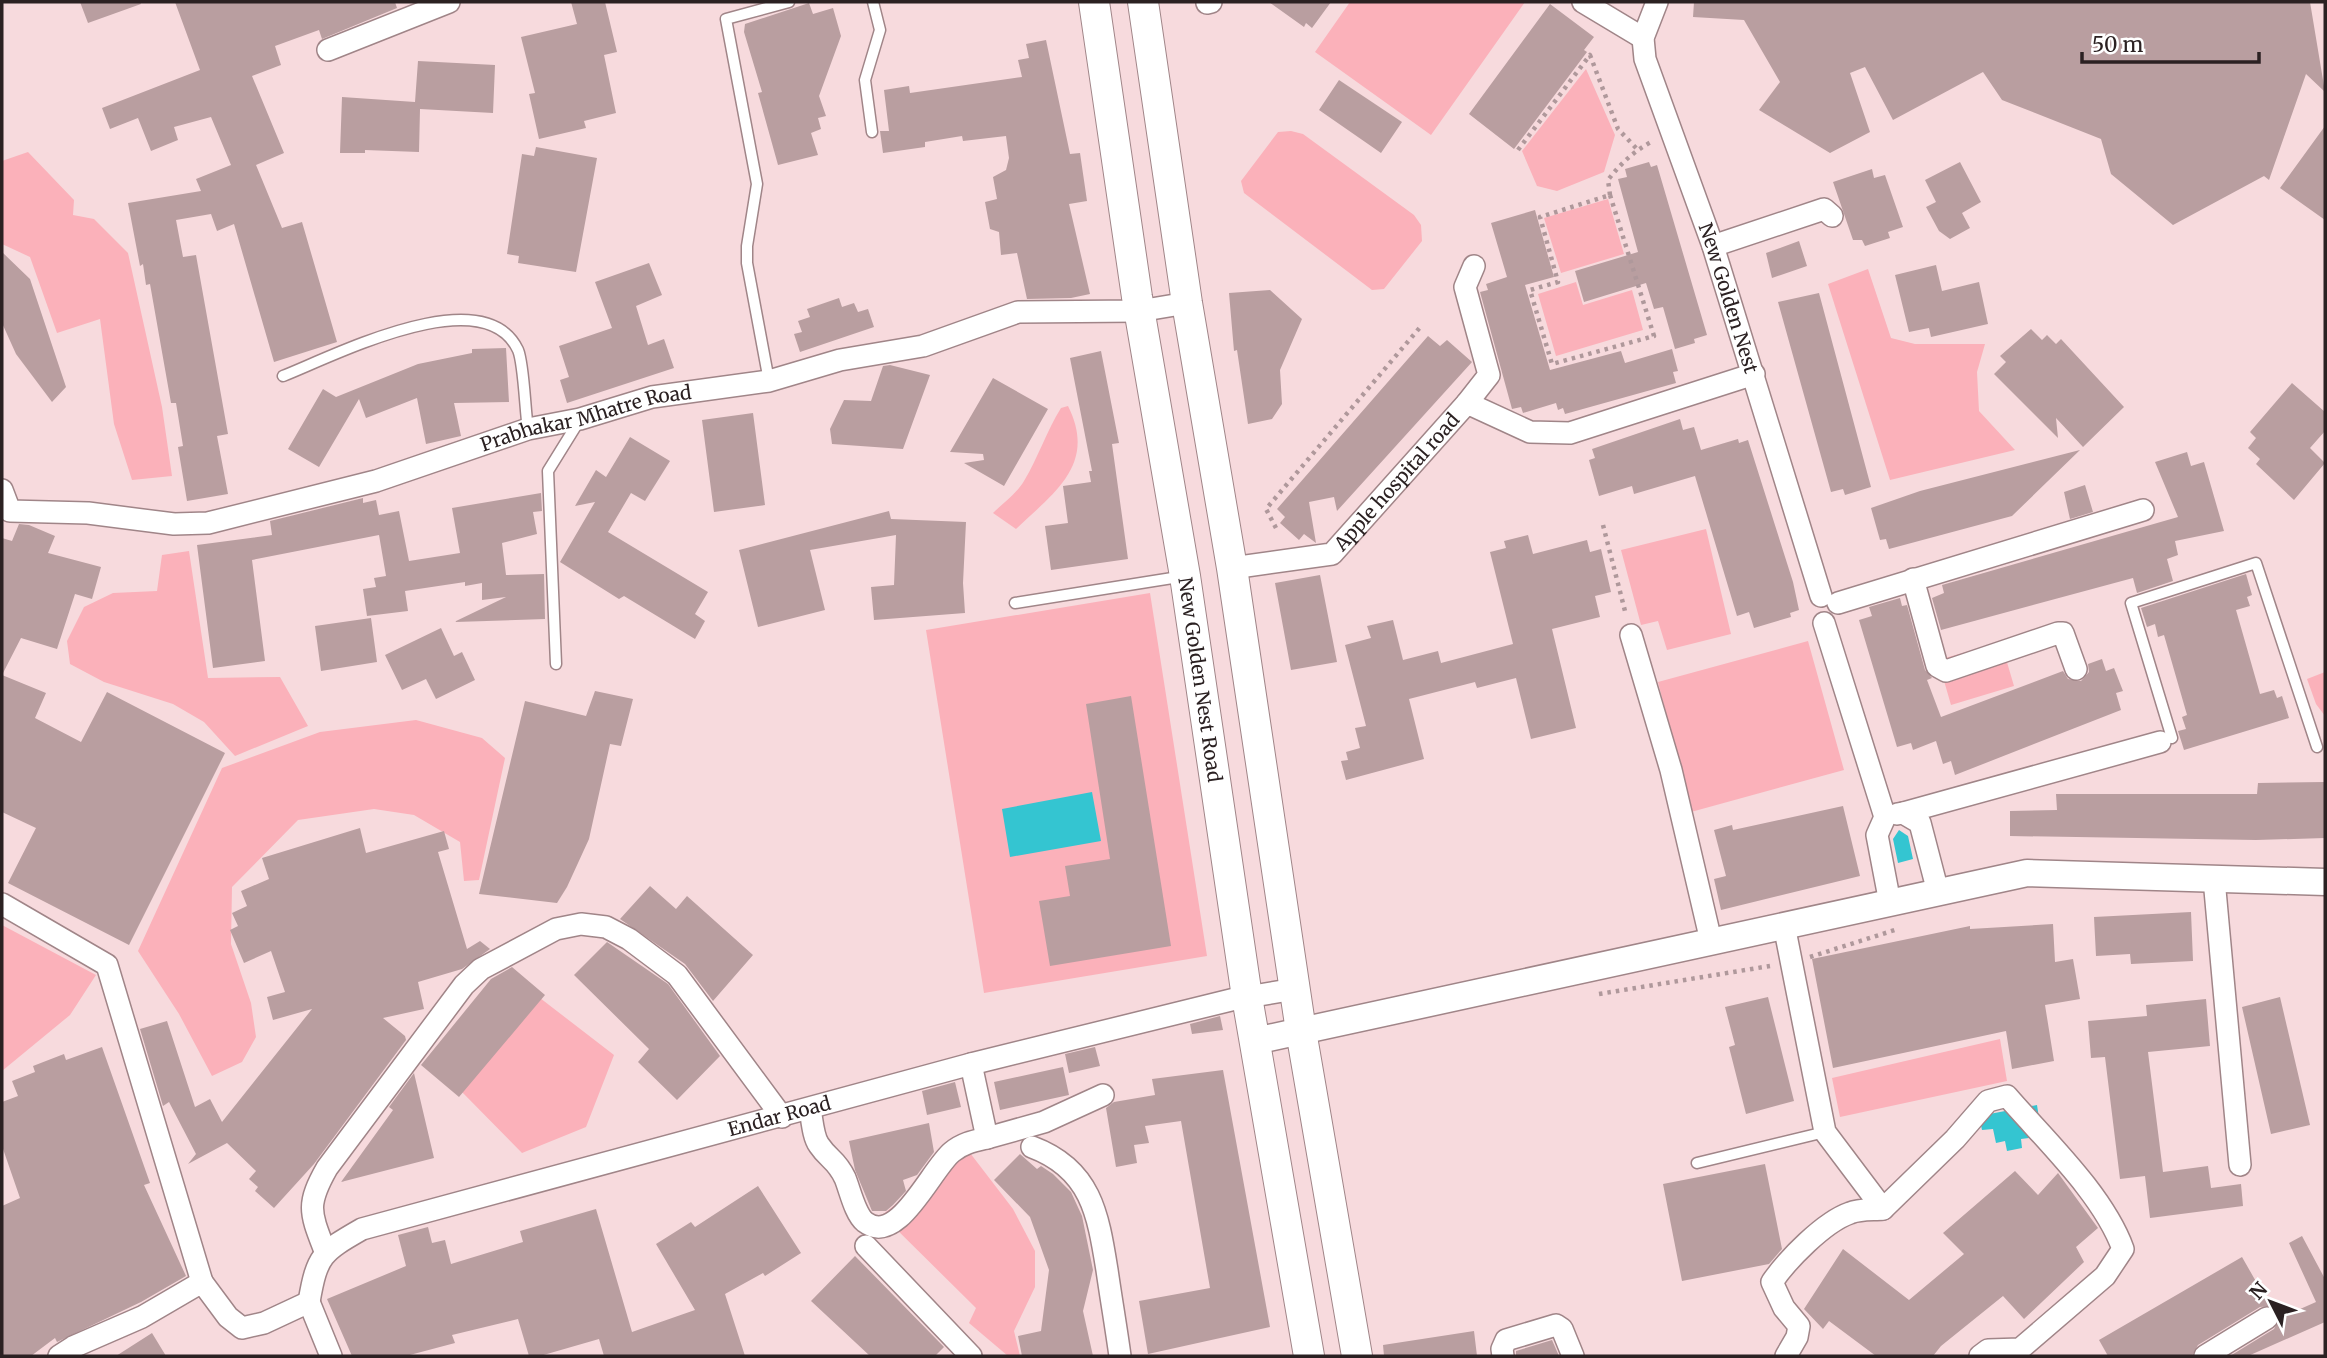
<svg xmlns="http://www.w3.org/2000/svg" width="2327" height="1358" viewBox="0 0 2327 1358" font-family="Merriweather,serif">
<rect width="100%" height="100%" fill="#f7dadd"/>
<!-- green -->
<path fill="#fbb1ba" d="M1350,2H1525L1431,135L1315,52Z
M1586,69L1615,135L1604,172L1557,191L1537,186L1522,151Z
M1291,131L1303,134L1414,215L1421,225L1422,241L1384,289L1372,290L1244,193L1241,181L1278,132Z
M28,152L74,200L73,215L94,219L128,253L162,407L172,476L132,480L114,424L100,319L57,333L30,257L2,244V161Z
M1608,199L1624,254L1561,273L1544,218Z
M1868,269L1891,338L1915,344H1985L1977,372L1979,411L2015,450L1890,480L1828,284Z
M1576,282L1583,305L1632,290L1643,330L1556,356L1538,294Z
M1068,406C1097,464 1055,492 1016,529L993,513C1003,503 1017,493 1024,481C1038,458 1047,430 1061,408Z
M1706,529L1731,634L1667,650L1658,621L1641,625L1621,550Z
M189,551L208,678L280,677L308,726L235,756L204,722L173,704L104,682L70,664L67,641L84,607L113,593L157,591L162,555Z
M1150,593L1207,956L984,993L926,630Z
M1808,641L1844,770L1691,812L1658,682Z
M2001,642L2014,686L1951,705L1938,660Z
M2325,672V716L2316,704L2307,679Z
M416,720L482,738L505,758L479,880L464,881L460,842L414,815L374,809L298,820L232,887L231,944L251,1003L256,1037L242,1062L212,1076L179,1014L138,951L222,768L320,732Z
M2,925L96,975L70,1015L2,1071Z
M540,998L614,1055L586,1127L522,1153L461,1091Z
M2000,1039L2007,1081L1840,1117L1832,1078Z
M967,1149L1013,1209L1035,1251V1287L1014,1331L1020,1356H1008L969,1323L976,1308L882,1215Z"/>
<!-- water -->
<path fill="#34c5d1" d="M1092,792L1101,841L1010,857L1002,809Z
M1899,830L1908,836L1913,859L1898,863L1893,839Z
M2037,1105L2039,1118L2026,1121L2029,1138L2021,1139L2022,1148L2007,1151L2005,1141L1996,1143L1993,1129L1982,1130L1979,1116Z"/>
<!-- building -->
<path fill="#b99ea0" d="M80,2H140L141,4L88,23Z
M175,2H395L397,8L322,39L319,30L275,46L281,65L252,76L284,153L256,165L282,228L302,222L337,342L274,362L234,224L217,231L211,214L176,220L183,257L196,255L228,434L217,436L228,494L187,501L178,447L183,446L176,403H171L150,284L146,285L143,264L140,266L128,203L201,191L196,179L231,165L211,117L174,127L178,140L151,151L138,118L110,129L102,108L200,70Z
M571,2H605L617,52L604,55L616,113L584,121L586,128L539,139L529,94L535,93L521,37L577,24Z
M1269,2H1331L1312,28L1306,23L1304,27Z
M1694,2H2310L2325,92L2306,74L2269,180L2264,176L2173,225L2111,174L2101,139L2002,100L1983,72L1893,120L1865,67L1850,73L1870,132L1830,153L1759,110L1780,82L1744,20L1693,17Z
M809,3L813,14L833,8L841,36L819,96L826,116L818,118L821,129L811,133L818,155L778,165L758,93L762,92L744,32L745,24Z
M1550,4L1594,37L1584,50L1587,52L1514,149L1469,114Z
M1046,40L1070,154L1080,153L1087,201L1069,204L1090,294L1071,298L1027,299L1017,253L1001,255L999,232L990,229L985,202L997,199L993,177L1006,170L1009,158L1006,136L963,141L962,136L925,142V147L883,153L880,131H889L884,90L909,86L910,93L1022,77L1018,60L1029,58L1026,44Z
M418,61L495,65L493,113L420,109L419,152L365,150V153H340L342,97L415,102Z
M1339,80L1402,122L1381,153L1319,110Z
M2325,126V220L2280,188Z
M536,147L597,158L576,272L518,263L519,256L507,254L522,154L534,156Z
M1649,162L1651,167L1657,165L1707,335L1694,339L1695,343L1675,349L1663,307L1654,309L1646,283L1584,302L1575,271L1638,252L1618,179L1627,177L1625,169Z
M1960,162L1981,202L1962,213L1970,228L1950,239L1939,231L1926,207L1936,202L1925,180Z
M1872,169L1874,178L1885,175L1903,227L1888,232L1890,238L1865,246L1862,240H1853L1833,182Z
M1535,210L1554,277L1525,285L1550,370L1621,351L1625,363L1672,349L1678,371L1673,372L1676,383L1565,414L1563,408L1558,410L1556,403L1523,413L1521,407L1512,409L1480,292L1488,290L1486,284L1507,277L1491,223Z
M1799,241L1807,266L1772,278L1766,253Z
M2,252L30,279L66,387L52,402L16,354L2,323Z
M649,263L662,295L636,306L648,345L664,339L674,368L567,403L560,380L569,377L559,346L612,328L595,282Z
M1936,265L1942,291L1979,282L1988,324L1931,337L1929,328L1909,332L1895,275Z
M1270,290L1302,319L1280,370L1282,404L1272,419L1248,424L1237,350L1234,351L1229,293Z
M1819,293L1871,487L1845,495L1843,489L1831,492L1778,302Z
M839,298L842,307L854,303L858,312L868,309L874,327L800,352L794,334L802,332L798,321L810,317L807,309Z
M2031,329L2042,340L2047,335L2056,344L2061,339L2124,407L2083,447L2056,418L2058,438L1994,374L2006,362L2000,356Z
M1428,336L1440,346L1447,340L1472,362L1337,511L1334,497L1309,502L1316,543L1304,534L1299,540L1280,523L1285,517L1277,509Z
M506,348L509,402L454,403L461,436L426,444L417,398L366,418L359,399L319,467L288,449L323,389L336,397L418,364L472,353V349Z
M1101,351L1119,443L1112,444L1128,559L1051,570L1045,526L1068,523L1063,486L1091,482L1089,471H1092L1070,358Z
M890,365L930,375L903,449L832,444L830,429L844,400L871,401L883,366Z
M993,378L1048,409L1004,486L964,463L984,460L983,454L950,452Z
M2292,383L2325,412V431L2310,448L2325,463L2294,500L2256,464L2260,459L2248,448L2256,438L2250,432Z
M753,413L765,505L714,512L702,420Z
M1680,419L1683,430L1694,427L1701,450L1738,439L1739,443L1748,440L1793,582L1799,610L1790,613L1791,617L1754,628L1749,612L1737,616L1695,476L1634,494L1632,486L1599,496L1589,460L1595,458L1592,449Z
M630,437L670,461L645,501L631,493L608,532L708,592L695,614L705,621L695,639L624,596L619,599L560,562L595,502L575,506L596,470L606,477Z
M2080,450L2012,516L1889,549L1886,539L1880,540L1871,508L1920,491Z
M2187,452L2191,466L2204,462L2224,531L2175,541L2178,555L2167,559L2173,581L2137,593L2133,578L1941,630L1932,598L1944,593L1942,585L2178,517L2155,462Z
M2085,485L2093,512L2070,519L2064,492Z
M541,493L542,511L533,512L537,534L502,543L506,575L544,574L545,619L454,622L506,597L482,600V583L465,586V582L405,591L408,611L367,616L363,589L376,587L374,578L386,576L379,535L252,560L265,661L213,668L197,545L272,535L270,521L363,498V503L376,500L379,515L399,511L409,561L460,553L452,508Z
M889,511L891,519L966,522L963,583L965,613L874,620L871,587L894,585L896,535L810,550L825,610L758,627L739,550Z
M19,524L29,525L55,536L48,553L101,567L92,599L75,594L57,649L21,638L2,675L46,693L35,718L81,742L107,692L225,753L129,945L8,883L36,828L2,812V538L12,541Z
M1528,535L1533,554L1587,540L1590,552L1601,549L1611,592L1595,596L1600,617L1552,629L1576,728L1531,739L1516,678L1477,688L1475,682L1409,699L1424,759L1346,780L1341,761L1348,760L1346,752L1360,748L1355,728L1366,726L1345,645L1371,638L1367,626L1393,620L1403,660L1438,651L1441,663L1513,644L1490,552L1506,548L1504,541Z
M2246,574L2252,595L2247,597L2250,606L2236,610L2260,694L2274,690L2277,698L2282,696L2289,718L2184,750L2178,731L2186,729L2182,717L2187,715L2164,635L2158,637L2155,624L2147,627L2141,608Z
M1320,575L1337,662L1291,670L1275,583Z
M1900,598L1902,606L1907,605L1925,670L1932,678L1927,680L1941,717L2063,671L2068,679L2081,681L2089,672L2088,664L2102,659L2106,671L2114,668L2123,691L2116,693L2121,710L1955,775L1951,761L1943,764L1936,741L1913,750L1911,743L1897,747L1859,620L1872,616L1869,607Z
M371,618L377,662L321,671L315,626Z
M441,628L454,656L462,652L475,680L436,699L426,679L402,690L385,655Z
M595,691L633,699L621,746L610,744L589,839L567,887L557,903L479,894L525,701L586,716Z
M1131,696L1171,946L1050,966L1039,901L1070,896L1065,866L1110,859L1086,704Z
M2325,782V838L2256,840L2010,836V811L2057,810L2056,794H2257L2258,783Z
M1843,806L1860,876L1721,910L1714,879L1726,876L1714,830L1732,825L1733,830Z
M360,828L366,853L444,831L449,849L438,852L467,949L480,941L490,949L462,969L418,982L424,1009L383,1018L405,1036L406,1040L314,1164L274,1208L255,1191L258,1187L249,1179L256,1171L227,1143L188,1164L196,1154L169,1102L163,1106L140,1029L167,1021L195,1107L210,1099L222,1122L312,1009L273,1020L267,997L285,992L271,951L244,963L230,930L238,926L232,913L247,906L241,891L269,879L262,858Z
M650,886L676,909L687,896L753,955L713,1001L685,964L620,919Z
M2191,912L2193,961L2131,964L2130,954L2096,956L2094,917Z
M2053,924L2055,962L2073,959L2080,999L2045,1005L2054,1061L2012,1069L2006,1031L1833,1068L1812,959L1970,926V929Z
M607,942L668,984L720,1056L677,1100L638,1062L649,1049L574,975Z
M512,967L545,995L459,1097L421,1065L491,979Z
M1768,997L1794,1101L1746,1114L1729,1047L1735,1045L1725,1007Z
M2280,997L2310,1125L2271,1134L2242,1007Z
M2206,999L2210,1046L2148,1052L2163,1172L2208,1166L2211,1188L2241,1184L2243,1206L2150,1218L2145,1176L2120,1179L2105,1057L2091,1058L2088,1021L2147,1016L2146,1005Z
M1220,1016L1223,1030L1192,1034L1190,1024Z
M102,1047L150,1183L144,1185L186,1276L141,1302L57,1342L55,1338L31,1356H2V1206L20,1198L2,1146V1102L18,1096L12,1081L35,1072L33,1066L64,1054L66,1060Z
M1095,1047L1100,1066L1069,1073L1065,1054Z
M1063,1067L1069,1095L1000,1110L994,1082Z
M1223,1070L1270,1327L1148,1354L1139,1301L1210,1288L1181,1121L1145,1126L1149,1143L1134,1145L1137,1163L1116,1167L1106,1108L1114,1102L1155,1095L1152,1079Z
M414,1073L434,1158L341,1182L393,1110L389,1107Z
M955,1082L961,1107L927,1115L922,1091Z
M929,1123L934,1152L917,1175L903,1180L906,1191L893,1205L886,1211H872L855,1170L849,1141Z
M1020,1154L1037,1169L1041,1166L1053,1174L1071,1192L1082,1216L1093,1270L1083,1311L1093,1356H1022L1018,1336L1041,1331L1049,1270L1030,1217L994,1180Z
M1765,1164L1782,1249L1769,1264L1682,1281L1663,1184Z
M2015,1171L2038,1195L2058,1173L2098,1228L2076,1247L2084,1262L2024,1319L2003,1296L1941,1346L1933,1356H1876L1829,1321L1823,1329L1804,1309L1843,1249L1909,1300L1964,1254L1943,1233Z
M758,1186L801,1253L765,1276L763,1273L725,1294L745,1356H604L599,1339L540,1356H529L518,1319L452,1335L455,1343L406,1356H352L327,1299L406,1266L398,1235L428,1227L432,1243L445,1240L451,1264L523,1242L520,1231L596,1209L632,1332L695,1310L656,1244L691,1222L695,1227Z
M2302,1236L2325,1279V1322L2248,1356H2230L2274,1329L2280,1318L2316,1302L2289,1243Z
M855,1256L944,1347L935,1356H870L811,1301Z
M2242,1257L2270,1306L2260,1307L2198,1345L2192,1356H2108L2099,1340Z
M1474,1331L1477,1356H1384L1383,1345Z
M152,1333L166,1356H116Z
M1552,1340L1559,1356H1516V1351Z"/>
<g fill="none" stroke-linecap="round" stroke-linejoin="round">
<defs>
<path id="service" d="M872,132L865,80L880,30L873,2
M283,376C334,356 484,278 518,350C524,364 525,411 528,429
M769,381L747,263V246L757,184L726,19L789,2
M1015,603L1185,576
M556,664L548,471L579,421
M2172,738L2131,603L2256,563L2317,747
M1697,1163L1825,1132"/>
<g id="minor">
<path d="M1583,2L1643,38"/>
<path id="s1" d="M1657,2L1643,38L1645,59L1713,246L1821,596"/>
<path d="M1207,3L1211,2"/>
<path d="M328,50L449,2"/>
<path d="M1713,246L1824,209L1832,216"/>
<path d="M1467,403L1489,375L1465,287L1474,266"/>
<path id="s2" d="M2,490L10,511L88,513L174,524L208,523L376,481L528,429L580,419L652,397L769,381L840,360L923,346L1018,312L1139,311L1187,303"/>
<path id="s3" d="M1232,568L1332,554L1467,403L1530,432L1570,433L1754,374"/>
<path d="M1913,579L1937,666L1946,671L2058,633H2063L2076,669"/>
<path d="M1838,603L2143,510"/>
<path d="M1824,623L1885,817L1877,835L1890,903"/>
<path d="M1631,635L1671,770L1711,941"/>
<path d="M1903,813L2160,742"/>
<path d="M1897,814L1903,813L1920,823L1938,892"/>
<path d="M2214,879L2240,1165"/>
<path d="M2,904L107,965L202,1282"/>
<path d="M1784,925L1825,1132L1883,1209C1873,1210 1859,1209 1850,1213C1824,1222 1787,1260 1772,1282L1784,1308L1799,1326L1797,1337L1786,1356"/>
<path d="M810,1109C812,1119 813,1137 819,1145C829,1160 836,1159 845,1178C850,1190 855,1214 865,1222C898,1247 931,1169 952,1152C963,1143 974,1141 987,1138L971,1064"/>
<path d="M987,1138L1044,1122L1103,1095"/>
<path d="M1032,1147C1091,1169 1098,1214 1107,1270C1111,1298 1116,1327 1120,1356"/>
<path d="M1883,1209L1955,1139L1988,1101L2007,1096C2045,1140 2103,1194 2123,1249L2105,1276L2020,1349L1988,1350L1980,1356"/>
<path d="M866,1246L971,1356"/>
<path d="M325,1251C310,1212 306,1205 327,1168L464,985L481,969L556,929L581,924L606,927L629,939L677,975L782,1117"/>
<path id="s4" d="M309,1302C317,1255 322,1252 362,1229L971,1064L1235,999L1295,989"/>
<path d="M309,1302L331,1356"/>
<path d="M59,1356L73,1347L142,1317L202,1282L228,1317L242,1328L264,1323L309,1302"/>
<path d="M1503,1356L1502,1349L1506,1340L1556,1325L1562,1329L1573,1356"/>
<path d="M2205,1356L2267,1318"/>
</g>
<path id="tertiary" d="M1255,1041L2027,873L2325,882"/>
<g id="secondary">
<path id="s5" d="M1094,2L1137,297L1185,576L1247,997L1309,1356"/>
<path d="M1143,2L1187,303L1232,568L1301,1031L1357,1356"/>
</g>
</defs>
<!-- service casing -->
<use href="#service" stroke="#a08588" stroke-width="13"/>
<!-- minor casing -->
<use href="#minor" stroke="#a08588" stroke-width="24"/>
<!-- tertiary casing -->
<use href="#tertiary" stroke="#a08588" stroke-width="29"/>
<!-- secondary casing -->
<use href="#secondary" stroke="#a08588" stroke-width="32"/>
<!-- path -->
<path stroke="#af989b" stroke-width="4.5" stroke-dasharray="3.5 5" stroke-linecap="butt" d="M1518,150L1590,55L1618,129L1637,149
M1610,195L1654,336L1552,364L1530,290L1558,282L1540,217Z
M1610,195L1608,180C1621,163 1634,151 1653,141
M1603,525L1626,615
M1276,528L1266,509L1422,325
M1810,957L1898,929
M1599,994L1770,966"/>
<!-- service -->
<use href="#service" stroke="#fff" stroke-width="10"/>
<!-- minor -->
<use href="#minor" stroke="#fff" stroke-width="21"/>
<!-- tertiary -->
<use href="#tertiary" stroke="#fff" stroke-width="26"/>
<!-- secondary -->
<use href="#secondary" stroke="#fff" stroke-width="30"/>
</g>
<g text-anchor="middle" stroke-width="5" stroke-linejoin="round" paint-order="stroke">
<!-- street labels -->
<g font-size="19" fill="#2b2122" stroke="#fff">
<text dy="7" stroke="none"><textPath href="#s1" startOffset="313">New Golden Nest</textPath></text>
<text dy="7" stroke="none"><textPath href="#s2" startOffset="614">Prabhakar Mhatre Road</textPath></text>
<text dy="7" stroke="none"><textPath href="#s3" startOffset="198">Apple hospital road</textPath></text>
<text dy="7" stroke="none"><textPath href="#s5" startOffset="686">New Golden Nest Road</textPath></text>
<text dy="7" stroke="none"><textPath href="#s4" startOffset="528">Endar Road</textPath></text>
</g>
</g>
<!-- border -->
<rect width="2327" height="1358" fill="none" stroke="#2b2122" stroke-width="7"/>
<!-- north arrow -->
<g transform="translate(2271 1302) rotate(312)" stroke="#ffffff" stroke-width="5" paint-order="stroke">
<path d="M0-5L12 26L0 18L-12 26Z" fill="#2b2122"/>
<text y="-10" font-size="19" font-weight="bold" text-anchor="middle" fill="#2b2122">N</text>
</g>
<!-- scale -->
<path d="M2082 52v10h177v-10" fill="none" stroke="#2b2122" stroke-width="3.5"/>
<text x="2092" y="52" font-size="21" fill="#2b2122" stroke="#ffffff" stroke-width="5" paint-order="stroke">50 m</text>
</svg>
